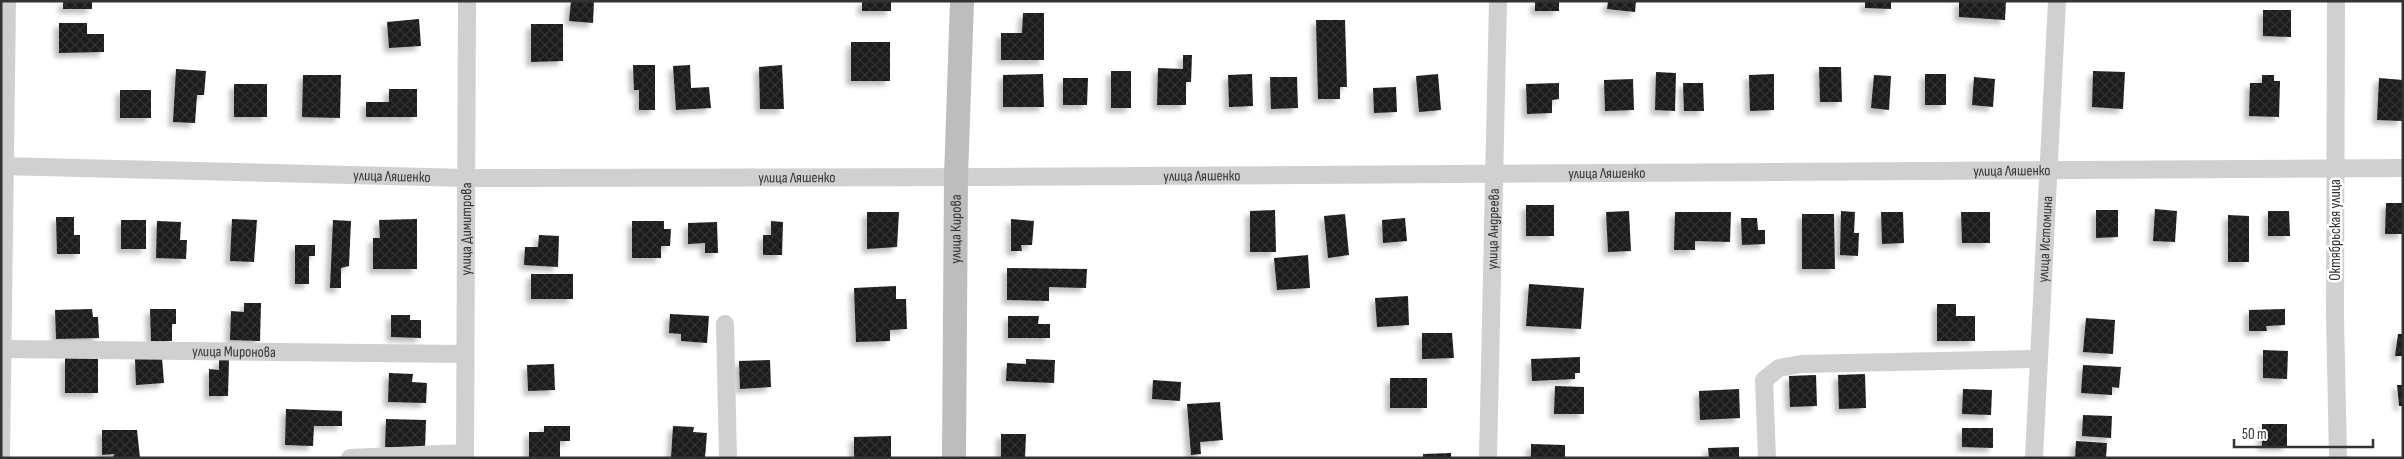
<svg xmlns="http://www.w3.org/2000/svg" width="2404" height="459" viewBox="0 0 2404 459" font-family="'Sofia Sans Condensed',sans-serif">
<defs>
<pattern id="building-cross-hatch" width="8" height="8" patternUnits="userSpaceOnUse" patternTransform="scale(1.25)"><rect width="8" height="8" fill="#1a1a1a"/><path d="M0 0l8 8M0 8l8-8" fill="none" stroke="#333"/></pattern>
<filter id="shadow"><feDropShadow dx="-4.5" dy="4.5" stdDeviation="2.5" flood-color="#0004"/></filter>
</defs>
<rect width="100%" height="100%" fill="#fff"/>
<!-- building -->
<path fill="url(#building-cross-hatch)" filter="url(#shadow)" d="M63,1H92V9H63Z
M571,1H594L593,23L569,21Z
M862,1H891V11H862Z
M1535,1H1559V11H1535Z
M1608,1H1636L1635,12L1607,9Z
M1865,1H1891V9L1865,8Z
M1959,1H2006L2005,20L1959,17Z
M2263,10H2291V37L2263,36Z
M1023,13H1044V60H1001V33H1022Z
M419,19L421,46L389,48L387,22Z
M1316,20H1345L1347,87H1340V99H1318Z
M59,23H87V34H104V52L59,53Z
M531,24H563V61L531,62Z
M851,42H890V81H851Z
M1183,55H1192L1191,82H1186V105H1157L1158,68L1183,69Z
M633,65H655V110H639V90H634Z
M690,65L691,88L709,87L711,108L676,110L673,66Z
M782,65L784,109H760L759,67Z
M1819,67H1841L1842,102H1820Z
M176,69L206,71L204,95H197L195,123L173,122Z
M1111,71H1131V108H1111Z
M2093,71L2125,72L2123,109L2092,107Z
M1656,72L1676,73L1675,111L1655,110Z
M1043,74L1044,107H1003V75Z
M1252,74L1253,106L1229,107L1228,75Z
M1438,74L1441,110L1419,112L1416,76Z
M1774,74V110L1750,111L1749,75Z
M1925,74H1946V105H1925Z
M303,75H341L340,118L302,117Z
M1874,75L1891,76L1889,110L1871,108Z
M2262,75H2274V81H2280L2279,117L2249,116L2250,83H2262Z
M1270,77H1297L1298,108L1271,109Z
M1974,77L1995,79L1993,107L1972,105Z
M1063,78H1088L1087,105H1063Z
M2379,78L2403,80L2402,121L2377,120Z
M1633,79L1634,110L1605,111L1604,80Z
M1559,83V99L1552,100V113L1527,114L1526,84Z
M1683,83H1703L1704,111H1684Z
M234,84H267V117H234Z
M1396,87L1397,112L1374,113L1373,88Z
M389,89H417V117H366V102H389Z
M120,90H151V118H120Z
M2386,203H2403V234H2385Z
M1526,205H1554V236H1526Z
M2155,209L2177,211L2175,242L2153,241Z
M1275,210L1276,252H1250V211Z
M2096,210H2118V237L2096,238Z
M1629,211L1631,251L1608,252L1606,212Z
M1841,211L1855,212L1854,233H1859L1858,256L1840,255Z
M2268,211H2289L2290,236H2268Z
M867,212H899L897,247L867,249Z
M1675,212H1731L1730,242L1695,241V250H1674Z
M1881,212H1903L1904,243L1882,244Z
M1961,212H1990V243H1962Z
M1345,214L1349,255L1328,258L1324,216Z
M1802,214H1834L1835,269H1802Z
M2228,215L2249,216V262H2228Z
M56,217H74V235H80V254H57Z
M1405,218L1407,241L1383,243L1382,220Z
M1741,218H1757L1758,230H1765V244L1742,245Z
M232,219L257,220L254,262L230,261Z
M417,219V269H373V238H380L379,220Z
M1011,219L1034,221L1032,245H1021L1022,251H1011Z
M121,220H146V249H121Z
M333,220L351,221L349,266L341,268V288H330Z
M157,221L181,222L180,240H187L186,259L156,258Z
M632,221H664V229H671L670,246H661V258H632Z
M771,221L783,222L782,255H763V235H771Z
M717,222L718,253H705V243L688,244V223Z
M539,235L559,236L558,267L524,265L525,247H538Z
M295,245H315V256H309V284H295Z
M1308,255L1310,288L1277,290L1274,258Z
M1007,268L1087,269L1086,288L1049,287V301L1007,300Z
M531,274H573V299H531Z
M1529,284L1584,288L1581,329L1526,326Z
M896,286V299H906L907,329L890,330V341L856,342L854,288Z
M1408,296L1409,325L1377,327L1375,298Z
M244,303H261L260,341L230,340L231,311L244,312Z
M1937,304H1956V316H1975V341H1937Z
M92,309L93,317H98L99,338L56,339L55,310Z
M150,309H176V324H172V341H151Z
M2285,309V325L2266,326L2267,331H2249V310Z
M670,314L709,316L707,343L681,341V334L669,333Z
M391,315H410V320H421V338L391,337Z
M1008,316H1039L1038,324H1050V338H1008Z
M2086,318L2115,320L2113,354L2083,352Z
M1422,333H1452L1454,358L1422,359Z
M2398,334H2403V356H2395Z
M2263,350L2288,351L2287,379L2263,378Z
M1580,357V373H1575V379L1532,381L1531,359Z
M65,358H98V393H65Z
M162,358L164,383L136,385L135,359Z
M219,359L229,360L228,396H209V369L219,370Z
M1026,359L1055,360L1054,383L1006,381L1007,363L1026,364Z
M770,360L771,387L740,389L739,361Z
M554,364L555,390L528,391L527,365Z
M2083,365L2121,367L2119,388L2112,387V395L2081,393Z
M389,373L413,374L412,382L427,383L426,403L388,402Z
M1865,374L1866,408L1839,409L1838,375Z
M1816,375L1817,406L1790,407L1789,376Z
M1390,378H1427V408H1390Z
M1153,380L1181,382L1180,401L1152,399Z
M2397,385H2403V406H2399Z
M1555,386L1584,387V414H1554Z
M1739,389L1740,418L1700,420L1699,391Z
M1963,389L1992,390L1991,415L1962,414Z
M1220,402L1223,440L1200,442L1201,454L1191,455L1187,404Z
M286,409L342,411V426H314L313,446L285,445Z
M2083,415L2112,416L2111,438L2082,436Z
M386,419L426,420L425,448L385,447Z
M2262,424H2287V446H2262Z
M544,426H570V441H560V458H529V432H544Z
M673,426L694,427L693,432L707,433L705,458H671Z
M1962,428H1993V448L1962,447Z
M102,430H137L140,458H113L114,454L102,455Z
M1001,434H1026L1025,458H1001Z
M891,436V458H854V437Z
M2076,441L2107,443L2106,458H2075Z
M1531,444L1565,445V458H1531Z
M1739,447V458H1709L1708,448Z
M1451,453V458H1423V454Z"/>
<g fill="none" stroke-linecap="round" stroke-linejoin="round">
<!-- street -->
<g stroke="#d0d0d0" stroke-width="18">
<path d="M2336,1L2335,316L2338,458"/>
<path id="s1" d="M1,166L466,178L992,177L2403,168"/>
<path d="M725,324L728,458"/>
<path id="s2" d="M3,349L465,354"/>
<path d="M1,458L7,1"/>
<path d="M350,458L465,453"/>
<path id="s3" d="M465,458L467,1"/>
<path id="s4" d="M1488,458L1498,1"/>
<path d="M1767,458L1764,380L1779,368L1801,364L2039,359"/>
<path id="s5" d="M2034,458L2057,1"/>
</g>
<!-- secondary -->
<path stroke="#bdbdbd" stroke-width="24" id="s6" d="M954,458L956,177L962,1"/>
</g>
<g text-anchor="middle" stroke-width="5" stroke-linejoin="round" paint-order="stroke">
<!-- street labels -->
<g font-size="15" fill="#333" stroke="#fff">
<text dy="5" stroke="none"><textPath href="#s1" startOffset="2011">улица Ляшенко</textPath></text>
<text dy="5" stroke="none"><textPath href="#s1" startOffset="1606">улица Ляшенко</textPath></text>
<text dy="5" stroke="none"><textPath href="#s1" startOffset="391">улица Ляшенко</textPath></text>
<text dy="5" stroke="none"><textPath href="#s1" startOffset="1201">улица Ляшенко</textPath></text>
<text dy="5" stroke="none"><textPath href="#s1" startOffset="796">улица Ляшенко</textPath></text>
<text dy="5" stroke="none"><textPath href="#s3" startOffset="229">улица Димитрова</textPath></text>
<text dy="5" stroke="none"><textPath href="#s6" startOffset="229">улица Кирова</textPath></text>
<text dy="5" stroke="none"><textPath href="#s4" startOffset="229">улица Андреева</textPath></text>
<text transform="translate(2335 230) rotate(-90)" y="5">Октябрьская улица</text>
<text dy="5" stroke="none"><textPath href="#s5" startOffset="219">улица Истомина</textPath></text>
<text dy="5" stroke="none"><textPath href="#s2" startOffset="231">улица Миронова</textPath></text>
</g>
</g>
<!-- border -->
<rect width="2404" height="459" fill="none" stroke="#333333" stroke-width="5"/>
<!-- scale -->
<path d="M2234 439v8h139v-8" fill="none" stroke="#333333" stroke-width="2.5"/>
<text x="2242" y="439" font-size="15" fill="#333333" stroke="#ffffff" stroke-width="4" paint-order="stroke">50 m</text>
</svg>
